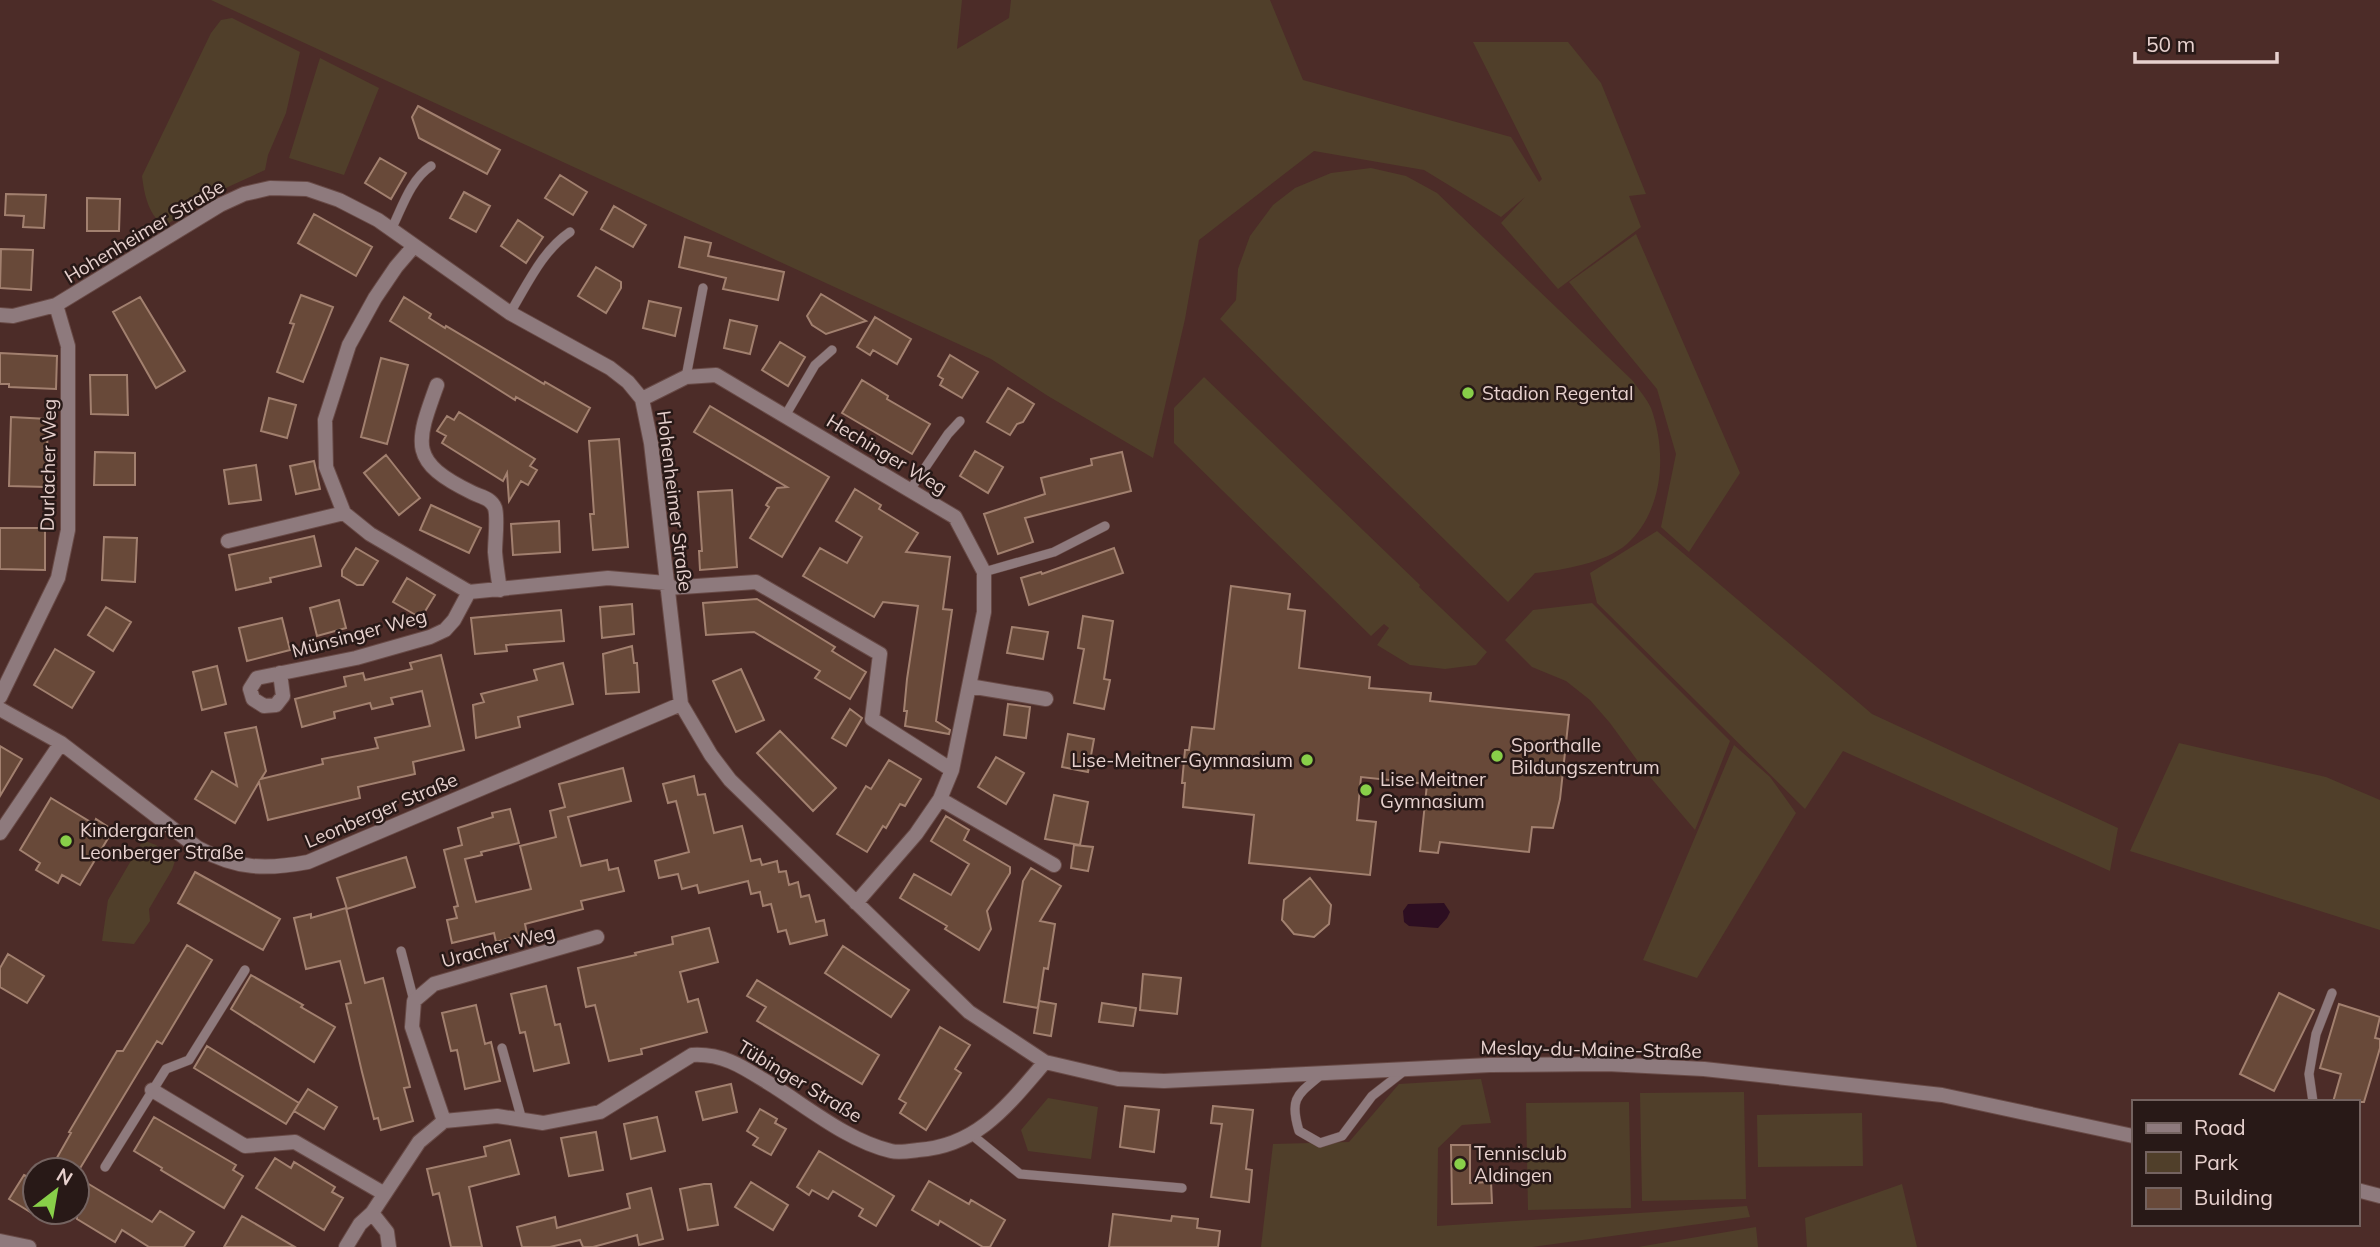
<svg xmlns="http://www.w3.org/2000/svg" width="2380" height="1247" viewBox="0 0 2380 1247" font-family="Mulish,sans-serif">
<rect width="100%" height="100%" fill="#4c2c28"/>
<!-- green -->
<path fill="#503f2a" d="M211,0H962L957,49L1009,18L1011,0H1270L1303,80L1511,137L1539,182L1542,179L1473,42H1568L1601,83L1646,194L1629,196L1641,227L1558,289L1501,223L1525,197L1501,217L1424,170L1314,151L1199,240L1185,319L1153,458L1048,396L991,359Z
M232,18L300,52L286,113L268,155L265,170L217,192L166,225C149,219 144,193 142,176L211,33L221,20Z
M320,58L379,88L344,175L289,158Z
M1371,168L1406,176L1437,193L1633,381C1639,390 1647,399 1651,408C1667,452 1664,510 1627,544C1605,563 1563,570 1535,573L1508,602L1220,319L1236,300L1238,269L1250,236L1273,205L1295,188L1331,173Z
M1636,234L1740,473L1689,552L1661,527L1676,454L1657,389L1569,282Z
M1204,377L1420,585L1419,587L1487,652L1476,665L1445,669L1410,665L1377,645L1389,628L1384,624L1371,636L1174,443V408Z
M1657,531L1872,714L2118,828L2110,871L1843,751L1805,809L1597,603L1590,573Z
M1592,603L1730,741L1695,830L1645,771L1610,723L1590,700L1566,681L1532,667L1505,640L1533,610Z
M2179,743L2326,777L2380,800V930L2130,851Z
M1734,745L1770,777L1796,813L1697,978L1643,960Z
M143,840L156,845L175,861L172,870L149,909L150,921L134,944L102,941L108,900Z
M1481,1079L1491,1123L1462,1125L1438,1148L1437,1226L1747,1206L1750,1217L1532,1247H1261L1273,1144L1349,1142L1399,1084Z
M1744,1092L1746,1199L1642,1201L1640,1093Z
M1048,1098L1098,1107L1091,1159L1028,1151L1021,1130Z
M1629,1102L1631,1208L1528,1210L1526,1103Z
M1862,1113L1863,1166L1758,1167L1757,1115Z
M1902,1184L1917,1247H1807L1805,1218Z
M1756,1227L1758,1247H1638Z"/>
<!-- water -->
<path fill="#2d0e21" d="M1444,903L1450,912L1447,918L1438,928L1409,926L1404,922L1403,911L1408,904Z"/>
<!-- building -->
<path fill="#684939" stroke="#a2806f" stroke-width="2" d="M418,106L500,150L487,174L419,138L412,117Z
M380,158L406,173L391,199L365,183Z
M560,175L587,192L573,215L545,198Z
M464,192L490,206L476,232L450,218Z
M6,194L46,195L44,228L23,227L24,216L5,215Z
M87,198L120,199L119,231H87Z
M614,206L646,225L633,247L601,229Z
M314,214L372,247L356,276L298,243Z
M518,220L543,237L526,263L501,246Z
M685,237L711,243L708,256L784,272L778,300L723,289L726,278L679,267Z
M1,249L33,250L31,290L0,288Z
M596,267L621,282V288L606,313L578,296Z
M821,294L866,321L826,334L812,325L807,316Z
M301,295L333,307L303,382L277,372L294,324L290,323Z
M140,297L185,371L156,388L113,312Z
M404,297L431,314L429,318L445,328L446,326L544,384L545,382L590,408L577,432L516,397L515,400L390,321Z
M649,301L681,308L675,336L643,328Z
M875,317L911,339L897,364L873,350L870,355L857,347Z
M730,320L757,326L750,354L724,348Z
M780,342L805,357L788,386L762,370Z
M0,353L57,356L56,389L9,387V384H0Z
M950,355L978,372L962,398L940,385L943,379L938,376Z
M381,358L408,365L387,444L361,437Z
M90,375H127L128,415L91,414Z
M862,380L888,396L887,399L930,424L912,454L842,413Z
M1008,388L1034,404L1023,422L1017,424L1010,435L987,422Z
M269,398L296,405L287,438L261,431Z
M710,406L829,477L782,557L750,538L769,507L766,505L777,488L787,487L694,432Z
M459,412L535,459L530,466L537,470L528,485L521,481L509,501L507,473L503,481L442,443L446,436L437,431L447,416L454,420Z
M11,417L48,419L46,487L9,486Z
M619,439L628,547L593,550L590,514H594L589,441Z
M975,451L1003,467L988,493L960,476Z
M95,452L135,453V485H94Z
M1122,452L1131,491L1025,518L1033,542L998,554L984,514L1045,494L1041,478L1092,465L1091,459Z
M386,455L420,498L399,515L364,473Z
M314,461L320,489L296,494L290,466Z
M256,465L261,500L229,504L224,470Z
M855,489L881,505L879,509L918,533L906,552L950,557L943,609L952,610L936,721L950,730L949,734L905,726L907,711H904L907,679L918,606L883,602L874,617L803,576L820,548L847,563L862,537L836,521Z
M732,490L737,567L700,570L699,551H702L698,492Z
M431,505L481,528L469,553L420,530Z
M559,521L560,552L513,555L511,524Z
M0,528H45V570L0,569Z
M314,536L321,566L270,578L271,582L236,590L229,555Z
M104,537L137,538L135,582L102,580Z
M356,548L378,561L363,585H357L342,576V570Z
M1114,548L1123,573L1029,605L1021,578L1041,572L1042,574Z
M407,578L435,595L421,618L393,602Z
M1231,586L1290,594L1288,609L1305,611L1299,668L1370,677L1369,688L1431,693L1430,701L1569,715L1560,799L1553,828L1532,827L1529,852L1440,842L1438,853L1420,851L1427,784L1361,777L1357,820L1376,822L1370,875L1249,863L1254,815L1183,807L1185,783H1182L1185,750H1189L1192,727L1214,729Z
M757,599L835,647L832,651L866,672L850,699L815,678L820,671L754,632L706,635L703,603Z
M339,600L346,628L317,636L310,608Z
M632,604L634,634L602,638L600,607Z
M106,607L131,622L113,651L88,635Z
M561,610L564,641L506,645L507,651L475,654L471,618Z
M1083,616L1113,621L1104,679L1110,680L1104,709L1074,703L1084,649L1078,648Z
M282,618L290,650L247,661L239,628Z
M1012,627L1048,632L1043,659L1007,653Z
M632,646L634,663H637L639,692L606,694L603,654Z
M55,649L94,672L72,708L34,685Z
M441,655L464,750L413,762L415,774L358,787L360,798L268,820L259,782L235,823L195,799L212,771L237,786L225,733L256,727L266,771L261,779L323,764L322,759L378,748L375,738L430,726L422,691L391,698L393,704L372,709L370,703L334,712L335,718L302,727L295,699L346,686L344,677L363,673L365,680L412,669L410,663Z
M563,663L573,704L518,717L520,727L476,738L473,705L484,702L481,694L537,680L534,670Z
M217,666L226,704L202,710L193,672Z
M741,669L764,720L736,732L713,681Z
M1008,704L1030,707L1026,738L1004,735Z
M850,709L862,718L846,746L832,738Z
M780,731L836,788L813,811L757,753Z
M1068,734L1094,739L1088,772L1062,767Z
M0,746L22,759L0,796Z
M996,757L1024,773L1006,804L978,787Z
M889,760L921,779L905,806L900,804L886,828L883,826L867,852L837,834L866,786L871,789Z
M623,768L631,801L568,817L581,866L607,860L609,870L618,868L624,891L581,901L583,909L525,924L527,934L496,942L494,933L452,943L447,920L457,918L454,907L458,906L444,850L462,845L458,828L493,817L492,813L510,809L519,843L481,852L482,855L465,859L476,902L531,889L520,846L556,837L550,811L565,807L559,784Z
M694,776L698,795L705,794L714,833L742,826L751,861L760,859L762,865L777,861L779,872L786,871L789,885L798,882L801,897L809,895L816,922L824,920L827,935L790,944L786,930L778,932L771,904L763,906L760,892L751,894L748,881L699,893L697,885L682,889L678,874L659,878L655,861L689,852L676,801L668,803L663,784Z
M1054,795L1088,802L1080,845L1045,839Z
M51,798L94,824L96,819L113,830L80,885L62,875L58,883L36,870L40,863L20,850Z
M946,816L969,830L964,840L1010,867V873L987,911L991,929L979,950L945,929L947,926L900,898L914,874L951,895L969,864L931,841Z
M1074,845L1093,847L1088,871L1071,868Z
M406,857L415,887L347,909L337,878Z
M1031,868L1061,886L1040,921L1055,924L1048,969L1044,968L1038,1008L1004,1002L1023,881Z
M195,872L280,919L263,950L178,903Z
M1310,878L1331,905L1329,924L1314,937L1294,934L1282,920L1284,900Z
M346,908L365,983L383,978L410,1087L404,1088L413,1121L381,1130L378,1118L374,1119L362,1072L346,1004L351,1003L340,961L306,969L294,918L311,914V918Z
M709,928L718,962L680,972L688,1002L698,999L707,1032L641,1049L642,1054L609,1061L595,1005L586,1007L578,968L636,955L635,953L673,944L672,937Z
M187,945L212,960L162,1044L157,1041L79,1170H50L71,1133L69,1132L117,1051H123Z
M843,946L909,990L891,1017L825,973Z
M8,954L44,976L27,1003L0,987V968Z
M1143,974L1181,978L1177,1014L1140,1010Z
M251,975L303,1005L301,1007L335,1027L314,1062L231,1009Z
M757,980L879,1055L862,1084L757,1021L766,1007L747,996Z
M546,986L555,1025L560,1024L569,1063L534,1071L525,1032L520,1033L511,994Z
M2279,993L2314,1010L2274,1091L2240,1074Z
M1039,1001L1056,1004L1051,1036L1034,1033Z
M1102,1003L1136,1008L1133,1026L1099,1022Z
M2339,1004L2380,1017L2375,1038L2380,1039V1048L2364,1102H2333L2341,1074L2320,1068Z
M476,1005L485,1044L491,1042L500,1081L465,1089L457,1050L451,1051L442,1013Z
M940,1027L970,1045L955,1069L961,1073L926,1130L900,1113L906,1103L899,1099Z
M207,1046L299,1103L286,1124L194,1068Z
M731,1084L737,1112L703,1120L696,1092Z
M308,1089L337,1107L324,1129L294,1111Z
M1125,1106L1159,1110L1154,1152L1120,1147Z
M1213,1106L1253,1110L1246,1169L1252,1170L1249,1202L1211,1197L1222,1124L1211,1123Z
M760,1109L777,1119L775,1123L786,1129L771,1155L753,1145L758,1138L747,1131Z
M154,1117L236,1165L233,1170L243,1176L224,1208L161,1170L162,1168L134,1151Z
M657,1117L665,1151L631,1159L624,1124Z
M596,1132L603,1170L569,1176L561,1138Z
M510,1140L519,1174L469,1187L482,1247H451L439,1193L433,1195L427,1169L486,1156L484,1147Z
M1451,1145H1470V1183L1491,1182L1492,1203L1452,1204Z
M819,1151L894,1196L876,1226L859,1216L863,1209L833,1191L828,1199L812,1190L809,1195L797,1187Z
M275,1158L291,1168L294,1162L335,1187L332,1192L343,1198L324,1230L256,1188Z
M24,1175L35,1181V1215L9,1199Z
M77,1177L152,1222L160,1211L194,1232L184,1247H149L122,1230L115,1242L77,1219Z
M929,1181L969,1204L971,1200L1005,1220L990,1247H983L940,1221L938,1225L912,1210Z
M751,1182L788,1205L773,1230L735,1207Z
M704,1184H711L718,1225L688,1230L680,1189Z
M651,1188L663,1239L639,1245L637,1235L593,1247H583L580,1240L550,1247H522L517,1227L555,1217L557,1228L630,1208L627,1194Z
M1113,1214L1171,1221L1172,1216L1198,1219L1197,1228L1220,1231L1218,1247H1109Z
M242,1216L295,1247H224Z"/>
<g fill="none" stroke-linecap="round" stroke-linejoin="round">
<defs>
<path id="lane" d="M391,230C402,208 410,180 431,166
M510,313C527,285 542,251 570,232
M686,377L703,288
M785,416L815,365L832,350
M910,490L948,434L960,421
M984,572L1054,552L1105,526
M401,951L414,1001
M502,1048L522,1120
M1322,1074C1297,1095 1289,1098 1299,1131L1320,1143L1342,1136L1372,1096L1404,1071
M2313,1102L2309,1074L2316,1034L2332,993
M972,1135L1020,1174L1182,1188
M105,1167L166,1069L189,1060L245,970"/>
<path id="street" d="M414,246L396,267L375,298L349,345L325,420L326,467L344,513L370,534L469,592
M0,315L13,316L56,305L220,205L244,194L270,188L307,189L339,200L378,220L510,313L610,368L628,382L642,399L651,443L681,704L711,755L730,780L969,1012L1045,1062L1118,1079L1164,1081L1490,1065L1607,1064L1704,1069L1942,1095L2133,1136
M437,385C415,445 409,462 473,493C481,497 491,498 495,508C498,518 495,540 495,552C496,564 498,577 500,590
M642,399L686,377L716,375L955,517L984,572V612L952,770L940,799L916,834L856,903
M228,541L344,513
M667,588L756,582L880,654L872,719L952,770
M280,673L283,696L276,705L264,706L253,699L250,689L257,678L356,658L430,637L445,630L454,620L469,592L608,578L666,583
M969,686L1046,699
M0,697L58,578L68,530V346L56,305
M0,709L61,743L198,848C237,869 265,870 308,862L681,704
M940,799L1054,865
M0,833L61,743
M152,1090L245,1146L295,1142L383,1193
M444,1121L412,1027L414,1001L434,984L597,937
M2357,1190L2380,1196
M372,1213L387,1232L389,1247
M0,1241L29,1247
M346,1247L360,1224L372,1213L419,1142L444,1121L497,1116L543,1123L600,1112L692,1055C726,1053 747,1070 775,1087C811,1110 849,1141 891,1151C899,1153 910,1151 918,1150C978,1146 1008,1105 1045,1062"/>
</defs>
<!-- lane casing -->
<use href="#lane" stroke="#684a46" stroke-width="10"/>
<!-- street casing -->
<use href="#street" stroke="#684a46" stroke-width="16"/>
<!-- lane -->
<use href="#lane" stroke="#8e7a7d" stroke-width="9"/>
<!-- street -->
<use href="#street" stroke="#8e7a7d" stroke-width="14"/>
</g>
<!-- markers -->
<g fill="#88cf49" stroke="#281917" stroke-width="2.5">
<circle cx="1468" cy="393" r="7"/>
<circle cx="1497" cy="756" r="7"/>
<circle cx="1307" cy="760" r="7"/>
<circle cx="1366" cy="790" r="7"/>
<circle cx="66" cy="841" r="7"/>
<circle cx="1460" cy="1164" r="7"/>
</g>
<g text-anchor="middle" stroke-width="5" stroke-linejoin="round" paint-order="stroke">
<!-- street labels -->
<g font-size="19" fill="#e7d1ce" stroke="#281917">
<text transform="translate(144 231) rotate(-31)" y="7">Hohenheimer Straße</text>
<text transform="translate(887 454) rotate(31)" y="7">Hechinger Weg</text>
<text transform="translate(48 465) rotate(-89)" y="7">Durlacher Weg</text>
<text transform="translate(675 501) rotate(83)" y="7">Hohenheimer Straße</text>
<text transform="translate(359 633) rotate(-15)" y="7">Münsinger Weg</text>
<text transform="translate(381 810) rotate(-23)" y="7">Leonberger Straße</text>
<text transform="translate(498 946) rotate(-15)" y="7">Uracher Weg</text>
<text transform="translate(1591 1049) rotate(1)" y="7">Meslay-du-Maine-Straße</text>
<text transform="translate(800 1081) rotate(31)" y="7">Tübinger Straße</text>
</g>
<!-- poi labels -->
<g font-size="19" fill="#e7d1ce" stroke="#281917" text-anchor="start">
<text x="1482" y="400">Stadion Regental</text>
<text x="1511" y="752">Sporthalle<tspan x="1511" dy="22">Bildungszentrum</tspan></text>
<text x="1293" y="767" text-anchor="end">Lise-Meitner-Gymnasium</text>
<text x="1380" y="786">Lise Meitner<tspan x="1380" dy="22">Gymnasium</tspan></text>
<text x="80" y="837">Kindergarten<tspan x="80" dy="22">Leonberger Straße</tspan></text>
<text x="1474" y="1160">Tennisclub<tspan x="1474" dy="22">Aldingen</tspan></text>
</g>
</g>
<!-- legend -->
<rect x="2132" y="1100" width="228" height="126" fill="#281917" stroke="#746360" stroke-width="2"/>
<rect x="2146" y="1123" width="35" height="10" fill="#8e7a7d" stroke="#746360" stroke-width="2"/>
<text x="2194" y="1135" font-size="21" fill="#e7d1ce">Road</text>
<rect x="2146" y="1152" width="35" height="21" fill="#503f2a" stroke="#746360" stroke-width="2"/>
<text x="2194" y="1170" font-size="21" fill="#e7d1ce">Park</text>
<rect x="2146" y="1188" width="35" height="21" fill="#684939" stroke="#746360" stroke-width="2"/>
<text x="2194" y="1205" font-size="21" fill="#e7d1ce">Building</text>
<!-- north arrow -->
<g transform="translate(56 1191) rotate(31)"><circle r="33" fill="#281917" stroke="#746360" stroke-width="2"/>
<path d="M0-5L12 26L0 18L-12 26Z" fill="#88cf49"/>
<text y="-10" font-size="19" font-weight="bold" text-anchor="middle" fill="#e7d1ce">N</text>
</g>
<!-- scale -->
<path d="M2135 52v10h142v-10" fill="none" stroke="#e7d1ce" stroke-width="3.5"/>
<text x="2146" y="52" font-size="21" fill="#e7d1ce" stroke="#281917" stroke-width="5" paint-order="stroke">50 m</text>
</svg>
